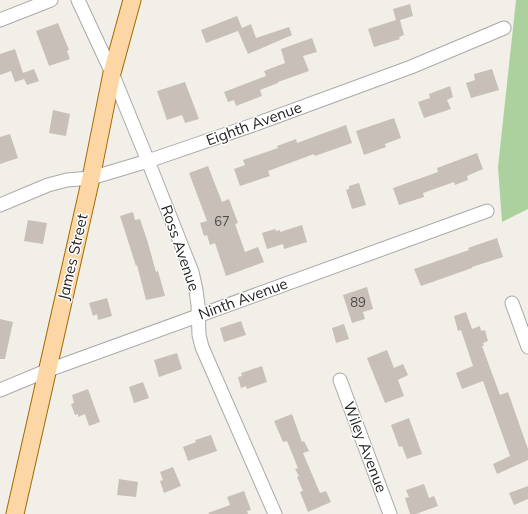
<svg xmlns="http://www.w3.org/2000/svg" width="528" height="514" viewBox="0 0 528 514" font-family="Mulish,sans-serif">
<rect width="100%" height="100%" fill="#f2efe9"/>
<!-- forest -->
<path fill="#add19e" d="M516,0H528V209L502,222L498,167Z"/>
<!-- building -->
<path fill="#c7bfb8" d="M410,4L413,16L400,20L404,35L399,37L400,39L374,47L368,29L396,20L393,9Z
M237,16L242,28L251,24L256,38L289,27L292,35L248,54L238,31L206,43L201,30Z
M58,23L69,50L67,51L70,59L49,66L36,31Z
M312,38L317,52L303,56L309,71L278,82V83L260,90L262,96L236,106L234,100L228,102L224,92L266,76L264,71L285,63L281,49Z
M15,49L23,73L34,69L39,81L27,85L24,79L15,82L11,71L0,75V54Z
M492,69L499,90L471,98L466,83L475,80L474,74Z
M185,82L199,119L185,123L182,115L167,120L157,91Z
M450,86L453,97L447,100L451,109L424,118L418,102L430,98L429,94Z
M53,110L70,114L66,136L49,133Z
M394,118L401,138L385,144L386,147L364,155L356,131Z
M346,125L352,143L315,156L314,154L268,171L270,176L240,186L234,169L245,165L243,160L278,148L277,146L296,139L297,143Z
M10,134L18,158L0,164V137Z
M477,153L483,169L467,176L468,180L455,185L454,182L423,193L424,197L399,205L393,188L438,172L437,168Z
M208,166L222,202L229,199L238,223L235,224L245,252L258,247L264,262L226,276L215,243L210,245L207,235L204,236L200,223L207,221L189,173Z
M359,183L366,205L352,209L346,190L349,189V186Z
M133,212L135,220L140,219L148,243L156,272L158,271L165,296L146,300L137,265L136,266L120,216Z
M28,220L47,223L43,244L24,241Z
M302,225L307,242L284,249L283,244L267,249L262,233L275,229L276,231L280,230V232Z
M497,238L503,257L472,267V268L421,286L414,269L469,250L468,248Z
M367,287L373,309L363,312L365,319L352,323L343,295Z
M107,298L112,316L98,320L97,314L93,316L89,303Z
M466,312L472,329L480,326L481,331L485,330L488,341L483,343L484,346H482L500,395L508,392L528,449V460L497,474L493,464L510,456L483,381L462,389L456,373L473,366L461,330L458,331L454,316Z
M0,319L13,322L5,359H0Z
M241,321L246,335L224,342L220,328Z
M344,324L349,339L336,343L332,328Z
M387,350L394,368L403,364L408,375L398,380L404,396L385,403L367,358Z
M177,353L182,369L159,377L154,360Z
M262,366L267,382L247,389L246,386L241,388L238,377L242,376L241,373Z
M143,382L149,398L134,403L129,387Z
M88,389L100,422L89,426L85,414L78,417V414L75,415L71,404L74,403L72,395Z
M292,414L302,442L304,441L309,451L303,453L320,493L326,491L331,502L308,512L300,492L303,491L297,477L299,476L295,469L298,468L287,441L283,442L274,421Z
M409,418L422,454L407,459L402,446L399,447L391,425Z
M211,435L217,451L188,461L183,447L196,442L195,440Z
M173,467L181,486L164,493L160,481L163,480L160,472Z
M119,479L138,482L136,497L117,495Z
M424,484L429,498L434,496L438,506L416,514H410L405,498L409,497L406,490Z
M528,486V499L514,505L509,493Z
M244,491L251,510L247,511L248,514H209L208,513L230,505L227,497Z"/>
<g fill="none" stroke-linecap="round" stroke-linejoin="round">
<defs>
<path id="minor" d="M78,0L112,73L148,161L192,272L196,290L198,305L199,335L202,347L275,514
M0,20L51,0
M0,205L48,185L67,180L91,178L148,161L256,124L411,67L504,28
M512,303L528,347
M340,380L390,514
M0,390L46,371L487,211"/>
<path id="major" d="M15,514L91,178L112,73L132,0"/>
</defs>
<!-- minor casing -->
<use href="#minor" stroke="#a9a9a9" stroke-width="15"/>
<!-- major casing -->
<use href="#major" stroke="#a06b00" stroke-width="19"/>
<!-- minor -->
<use href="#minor" stroke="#fff" stroke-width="13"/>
<!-- major -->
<use href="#major" stroke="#fcd6a4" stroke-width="17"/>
</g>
<g text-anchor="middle" stroke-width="3" stroke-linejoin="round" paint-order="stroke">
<!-- number labels -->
<g font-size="13" fill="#4b4948">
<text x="222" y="226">67</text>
<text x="358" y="307">89</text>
</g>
<!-- street labels -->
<g font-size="15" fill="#222" stroke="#fff">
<text transform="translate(254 124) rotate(-20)" y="5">Eighth Avenue</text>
<text transform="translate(180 248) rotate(71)" y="5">Ross Avenue</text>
<text transform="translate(73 257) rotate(-77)" y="5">James Street</text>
<text transform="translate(243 299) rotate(-20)" y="5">Ninth Avenue</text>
<text transform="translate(365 447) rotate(69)" y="5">Wiley Avenue</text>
</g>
</g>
</svg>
